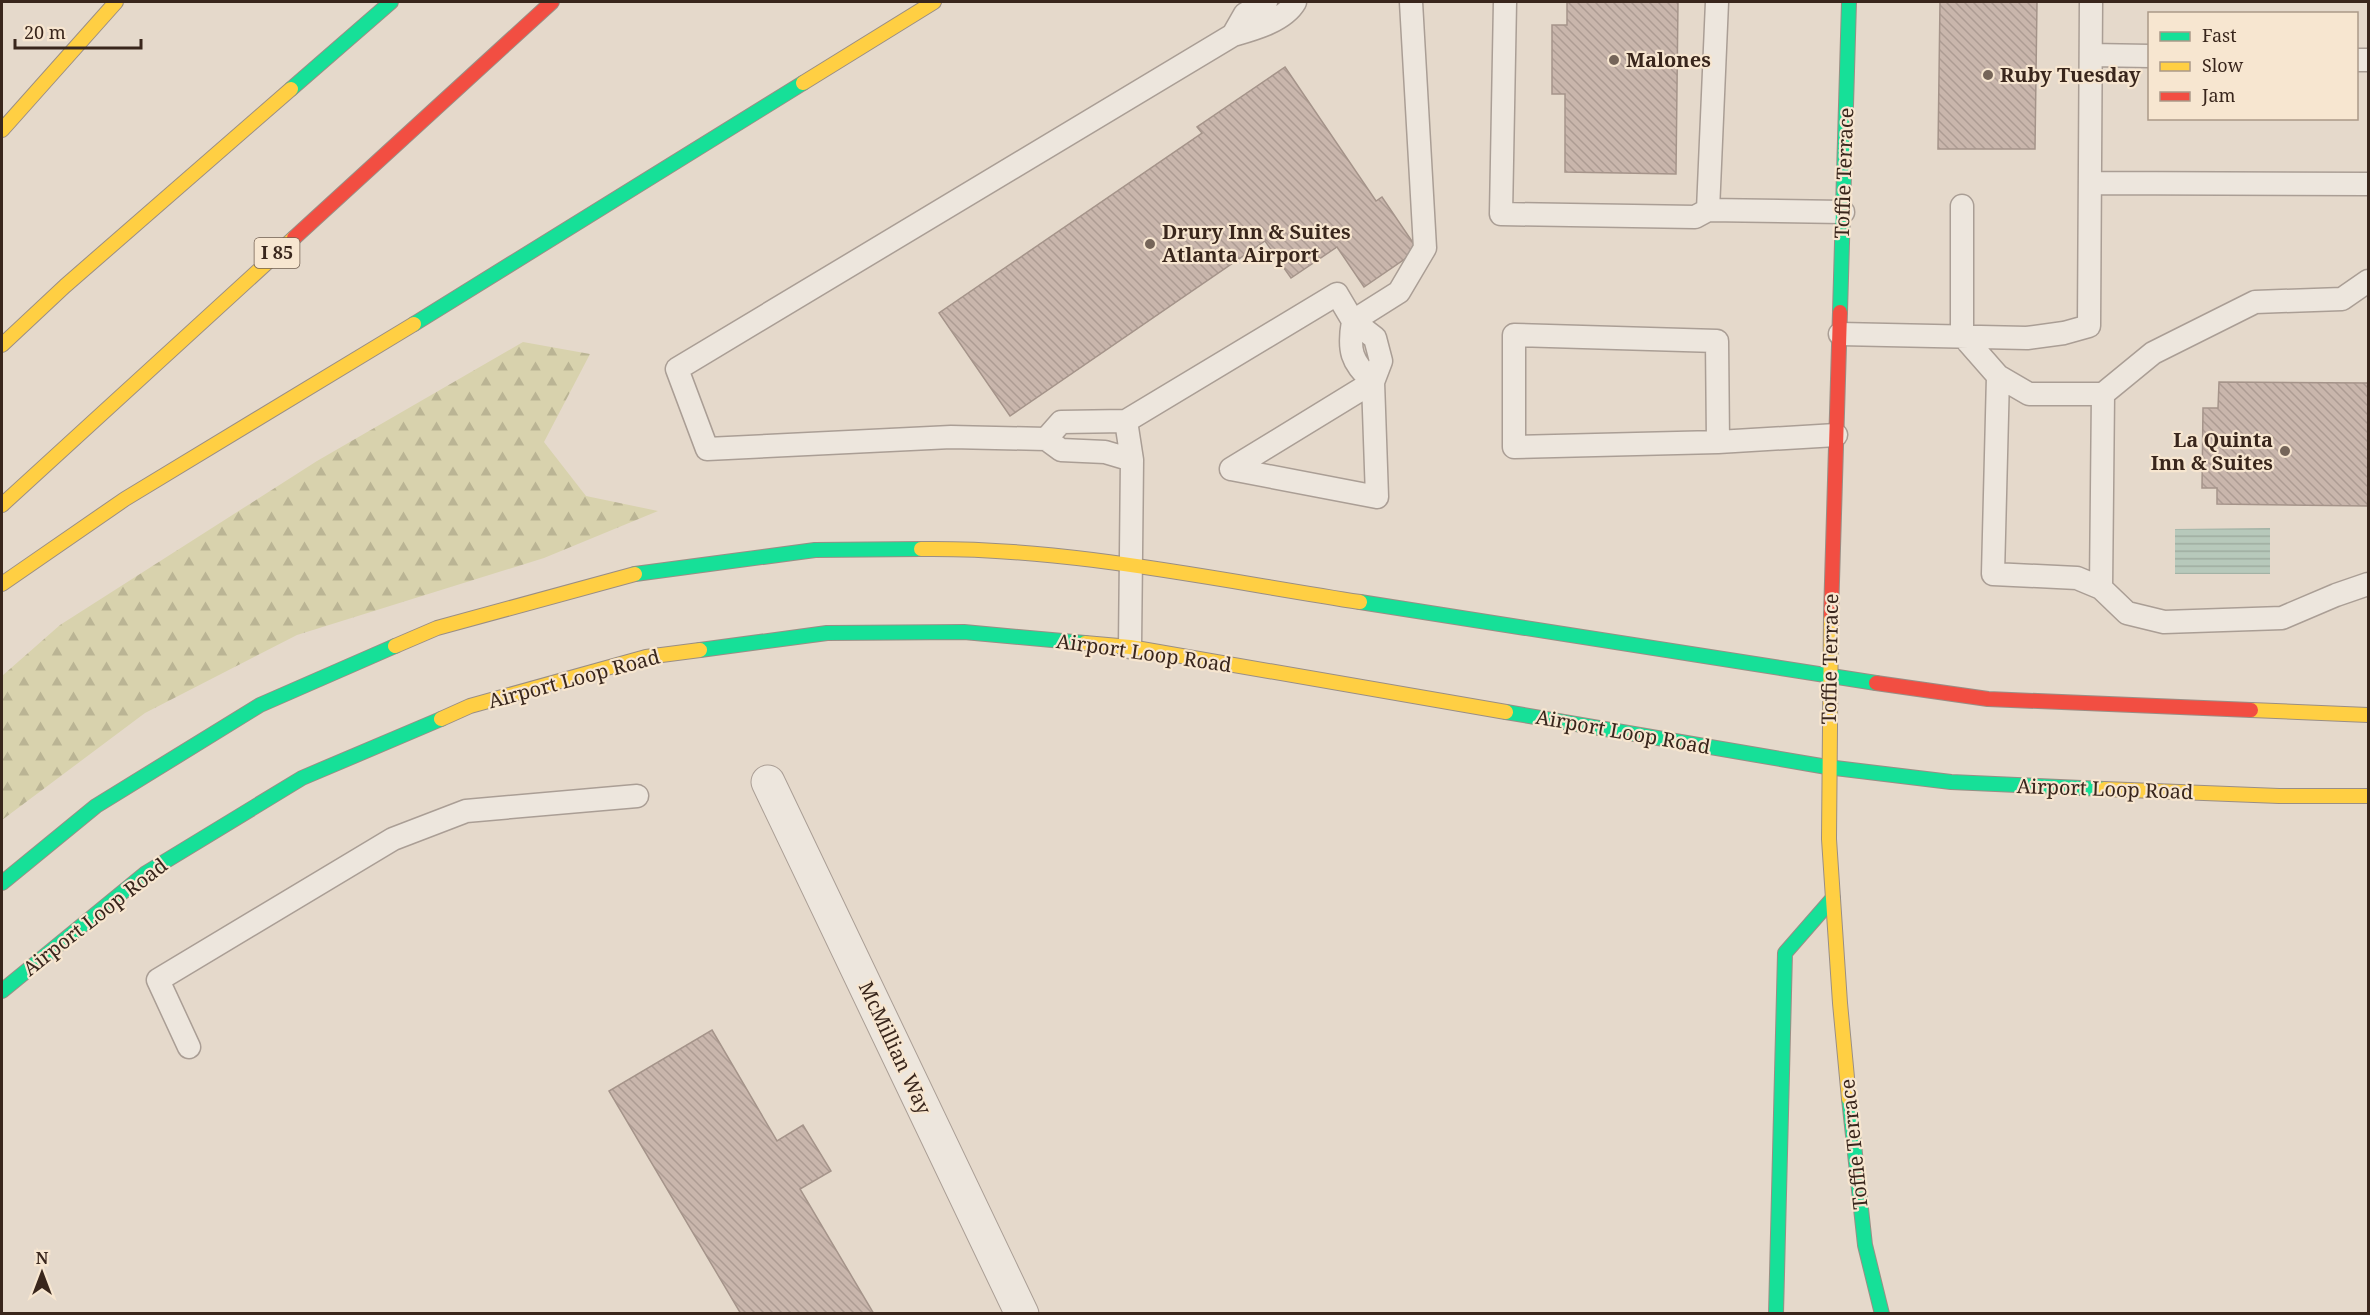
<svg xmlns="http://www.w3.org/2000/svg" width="2370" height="1315" viewBox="0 0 2370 1315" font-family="'Noto Serif',serif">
<defs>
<pattern id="forest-firs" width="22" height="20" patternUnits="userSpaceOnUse" patternTransform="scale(1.5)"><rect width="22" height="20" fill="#d8d2ad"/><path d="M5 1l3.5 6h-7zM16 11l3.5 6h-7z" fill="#bab494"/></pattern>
<pattern id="water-rules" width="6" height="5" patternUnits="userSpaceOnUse" patternTransform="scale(1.5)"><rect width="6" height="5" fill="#b7c9bb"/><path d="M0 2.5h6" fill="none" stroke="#9eaca0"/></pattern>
<pattern id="building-back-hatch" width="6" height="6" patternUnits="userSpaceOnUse" patternTransform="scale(1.5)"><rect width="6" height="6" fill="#c9b6ac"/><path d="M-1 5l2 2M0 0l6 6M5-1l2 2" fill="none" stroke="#ad9c93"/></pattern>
</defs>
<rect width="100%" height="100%" fill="#e5d9cb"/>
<!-- forest -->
<path fill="url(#forest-firs)" d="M523,342L590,354L544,442L586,496L658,511L544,558L297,635L145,713L2,820V676L60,625L317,461Z"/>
<!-- water -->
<path fill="url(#water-rules)" d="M2270,528V574H2175V529Z"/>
<!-- building -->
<path fill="url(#building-back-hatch)" stroke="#a5948a" stroke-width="1.5" d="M1567,2H1678L1676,174L1565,172V94H1552V25H1567Z
M1940,2H2037L2035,149H1938Z
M1285,67L1376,201L1382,197L1418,250L1364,287L1337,247L1291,278L1265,241L1010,416L939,313L1202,133L1197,127Z
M2219,382L2368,383V506L2217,504V488H2202L2203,408H2218Z
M712,1030L777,1141L803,1125L831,1171L800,1189L874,1314H741L609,1091Z"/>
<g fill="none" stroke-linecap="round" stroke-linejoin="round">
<defs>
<path id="lane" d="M1505,2L1501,214L1695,217L1708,210L1843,212
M1233,35L1245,14L1266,2
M2091,55L2150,56
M2356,60H2368
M2090,183L2368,184
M1962,206V335L1998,376L2029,394H2103L2153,353L2255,302L2342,299L2368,281
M1708,210L1717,2
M1840,334L2027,338L2064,333L2089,326L2091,2
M1998,376L1993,574L2077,578L2101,588L2127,613L2164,622L2282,618L2336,595L2368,584
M1373,382C1351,362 1348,350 1353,321L1399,292L1425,248L1411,2
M1126,421L1132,460L1130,647
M1046,439L1061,422L1126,421L1337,294L1353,321L1375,338L1381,361L1373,382L1377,497L1231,469
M1718,442L1717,341L1514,335V447L1718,442L1836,435
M1132,460L1105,452L1061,450L1046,439L951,437L707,449L677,369L1233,35C1254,29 1284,21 1295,2
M1231,469L1373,382
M2101,588L2103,394
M189,1047L158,980L393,839L466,811L637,796"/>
<path id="street" d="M768,782L1022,1314"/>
<path id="fast" d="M291,89L391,2
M1840,312L1849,2
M414,324L803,83
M635,574L815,550L921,549
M1360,602L1876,683
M700,650L827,633L964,632L1085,643
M1506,712L1827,767L1951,782L2104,789
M2,883L96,806L260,705L395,646
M2,991L146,873L302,778L441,719
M1849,1099L1865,1245L1882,1314
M1776,1314L1785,953L1833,898"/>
<path id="slow" d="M803,83L934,2
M2,130L116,2
M2,345L65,286L291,89
M2,505L294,238
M921,549C1066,547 1217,580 1360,602
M2,584L125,499L414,324
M1831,615L1829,839L1840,1003L1849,1099
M1085,643L1130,647L1506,712
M395,646L437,628L635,574
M2251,710L2368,715
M441,719L470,706L646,657L700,650
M2104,789L2279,796H2368"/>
<path id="jam" d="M294,238L552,2
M1831,615L1840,312
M1876,683L1988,699L2251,710"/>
</defs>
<!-- lane casing -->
<use href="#lane" stroke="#aa9e95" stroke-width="25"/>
<!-- street casing -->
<use href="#street" stroke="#aa9e95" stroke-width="35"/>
<!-- fast casing -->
<use href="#fast" stroke="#9a8e85" stroke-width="16"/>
<!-- slow casing -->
<use href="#slow" stroke="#9a8e85" stroke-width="16"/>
<!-- jam casing -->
<use href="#jam" stroke="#9a8e85" stroke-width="16"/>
<!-- lane -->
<use href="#lane" stroke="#ede6dd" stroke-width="22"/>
<!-- street -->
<use href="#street" stroke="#ede6dd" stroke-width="33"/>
<!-- fast -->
<use href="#fast" stroke="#16e098" stroke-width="14"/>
<!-- slow -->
<use href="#slow" stroke="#ffcf43" stroke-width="14"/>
<!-- jam -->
<use href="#jam" stroke="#f24e42" stroke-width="14"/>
</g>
<!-- markers -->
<g fill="#756559" stroke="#f7e6d0" stroke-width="2">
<circle cx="1614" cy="60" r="6"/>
<circle cx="1988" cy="75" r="6"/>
<circle cx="1150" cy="244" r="6"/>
<circle cx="2285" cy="451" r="6"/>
</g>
<g text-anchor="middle" stroke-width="4.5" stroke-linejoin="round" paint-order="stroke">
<!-- shield labels -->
<rect fill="#f7e6d0" stroke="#726052" stroke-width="1.5" x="254.5" y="238" width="45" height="30" rx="4.5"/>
<g font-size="18" font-weight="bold" fill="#39261c">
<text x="277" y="259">I 85</text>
</g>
<!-- poi labels -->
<g font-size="20" font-weight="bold" fill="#39261c" stroke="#f7e6d0" text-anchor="start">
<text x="1626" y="67">Malones</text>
<text x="2000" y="82">Ruby Tuesday</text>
<text x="1162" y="239">Drury Inn &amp; Suites<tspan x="1162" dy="23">Atlanta Airport</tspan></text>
<text x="2273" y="447" text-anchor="end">La Quinta<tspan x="2273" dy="23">Inn &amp; Suites</tspan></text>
</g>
<!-- street labels -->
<g font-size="20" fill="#39261c" stroke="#f7e6d0">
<text transform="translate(1844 173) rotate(-88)" y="7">Toffie Terrace</text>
<text transform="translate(1144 653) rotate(8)" y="7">Airport Loop Road</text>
<text transform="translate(1830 659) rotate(-89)" y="7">Toffie Terrace</text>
<text transform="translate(574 679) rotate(-15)" y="7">Airport Loop Road</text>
<text transform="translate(1623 732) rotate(10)" y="7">Airport Loop Road</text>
<text transform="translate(2105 789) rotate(2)" y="7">Airport Loop Road</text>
<text transform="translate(95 917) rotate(-38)" y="7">Airport Loop Road</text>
<text transform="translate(895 1048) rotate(65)" y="7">McMillian Way</text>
<text transform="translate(1854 1144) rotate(-96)" y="7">Toffie Terrace</text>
</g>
</g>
<!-- border -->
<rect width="2370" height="1315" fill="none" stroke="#39261c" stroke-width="6"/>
<!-- legend -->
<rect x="2148" y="12" width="210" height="108" fill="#f7e6d0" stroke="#ab9988" stroke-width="1.5"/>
<rect x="2160" y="32" width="30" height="9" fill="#16e098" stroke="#ab9988" stroke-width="1.5"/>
<text x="2202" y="42" font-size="18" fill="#39261c">Fast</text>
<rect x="2160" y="62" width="30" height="9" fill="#ffcf43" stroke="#ab9988" stroke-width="1.5"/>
<text x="2202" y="72" font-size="18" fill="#39261c">Slow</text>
<rect x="2160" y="92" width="30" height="9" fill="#f24e42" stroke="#ab9988" stroke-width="1.5"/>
<text x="2202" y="102" font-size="18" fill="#39261c">Jam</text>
<!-- north arrow -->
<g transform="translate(42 1273)" stroke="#f7e6d0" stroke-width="4.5" paint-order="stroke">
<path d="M0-4.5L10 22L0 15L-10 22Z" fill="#39261c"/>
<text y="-9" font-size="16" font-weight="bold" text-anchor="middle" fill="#39261c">N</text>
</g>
<!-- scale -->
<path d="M15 39v9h126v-9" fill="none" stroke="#39261c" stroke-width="3"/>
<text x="24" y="39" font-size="18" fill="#39261c" stroke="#f7e6d0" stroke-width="4.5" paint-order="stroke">20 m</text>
</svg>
